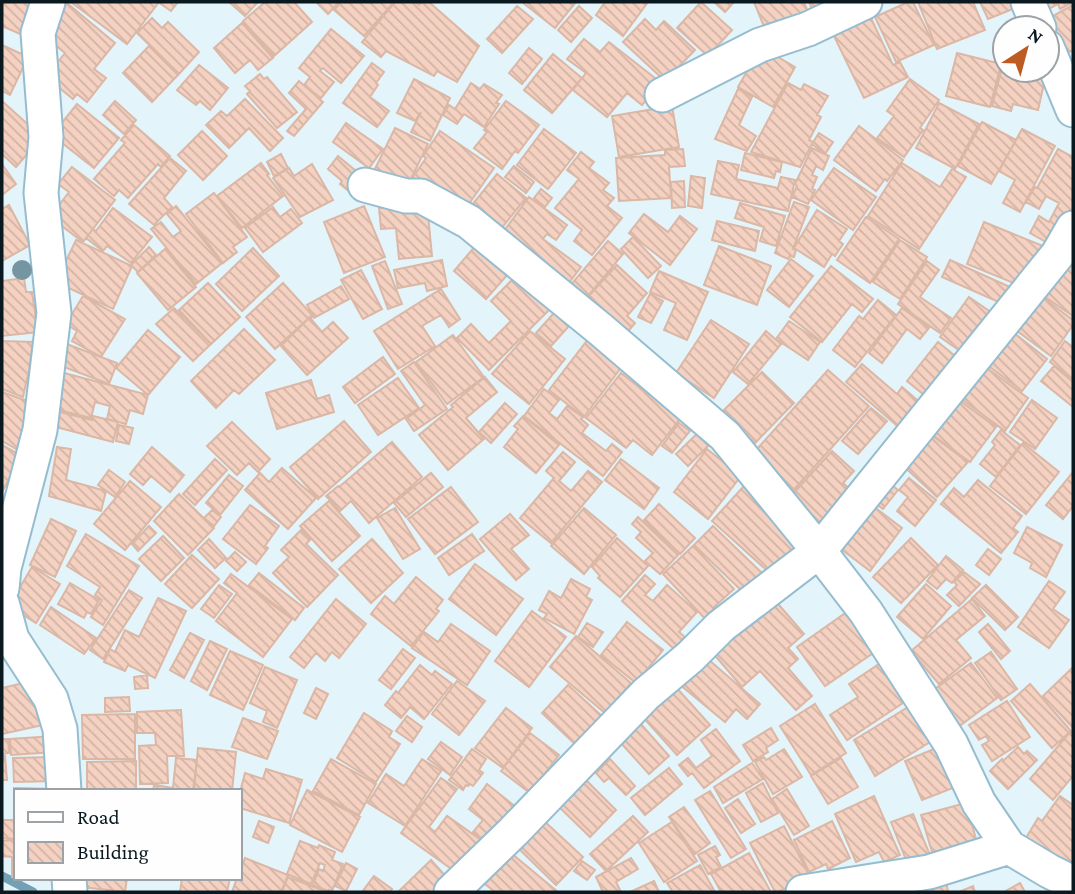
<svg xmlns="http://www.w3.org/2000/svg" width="1075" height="894" viewBox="0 0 1075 894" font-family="'Crimson Pro',serif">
<defs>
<pattern id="building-back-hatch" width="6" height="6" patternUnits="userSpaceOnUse" patternTransform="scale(1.75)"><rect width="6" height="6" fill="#f5d1c1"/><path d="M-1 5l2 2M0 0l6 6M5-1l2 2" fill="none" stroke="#d1b3a6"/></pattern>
</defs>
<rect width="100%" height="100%" fill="#e4f4fb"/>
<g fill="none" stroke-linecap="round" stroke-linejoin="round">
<!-- stream -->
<path stroke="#74a0b5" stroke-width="9" d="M2,876L33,892"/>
</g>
<!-- building -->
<path fill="url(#building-back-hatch)" stroke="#dbb7a5" stroke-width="2" d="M2,2H42L27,37L2,26Z
M73,2H159L127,44L72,3Z
M158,2H178L171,11Z
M229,2H258L245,16Z
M265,2H294L312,22L274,56L243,21Z
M316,2H339L328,14Z
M341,2H394L364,36L334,10Z
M395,2H415L419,5L422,2H429L479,46L457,82L437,71L434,76L386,51L381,57L362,42Z
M522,2H576L555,28Z
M605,2H648L623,36L596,15Z
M701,2L732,30L708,56L677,28Z
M714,2H734L725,12Z
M754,2H804L808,12L765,29Z
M809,2H833L813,11Z
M908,2H913L934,45L896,62L875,17Z
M918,2H973L985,30L937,49Z
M980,2H1018L1020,6L988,19Z
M1045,2H1073L1060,9L1058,4L1049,9Z
M67,3L115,43L94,69L106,78L87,102L77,94L73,99L46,77L65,53L42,34Z
M1073,5V50L1064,55L1044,21Z
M517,6L533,19L502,53L487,39Z
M579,6L592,18L571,42L558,30Z
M870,16L893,65L900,62L908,77L864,98L833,34Z
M152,18L162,28L168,22L199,52L179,74L137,33Z
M645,19L656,30L664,21L695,50L665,81L623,42Z
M242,23L273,58L258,70L250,60L235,73L214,48Z
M331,29L364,56L341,83L323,68L320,71L334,82L321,98L304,85L310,77L299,68Z
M584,39L600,52L609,42L660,82L642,105L627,93L607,117L573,90L586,73L567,59Z
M2,45L28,57L10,95L2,91Z
M149,46L178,75L152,102L123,73Z
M761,47L795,67L773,107L738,87Z
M529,48L542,59L522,84L509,73Z
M957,53L1001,64L990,107L946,96Z
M553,54L582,78L552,113L524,90Z
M372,63L384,72L376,83L378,85L370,97L389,111L377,127L343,103Z
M1003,64L1005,65V70H1025L1046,75L1038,110L1013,104L1011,111L992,106Z
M199,65L228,88L210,110L200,101L196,105L177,90Z
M260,74L264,79L267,77L297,112L277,128L247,94L250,91L245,86Z
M414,79L450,98L430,141L411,132L421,112L415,121L397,113Z
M910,79L939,100L920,128L923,130L904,157L877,138L894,116L887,111Z
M299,81L323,102L294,136L287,131L306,109L289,93Z
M471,83L480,89L484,84L502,95L496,103L499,104L484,127L464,114L457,124L443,115L449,105L455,109Z
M788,83L801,90L804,84L828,96L817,115L821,117L809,140L813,142L800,167L751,152Z
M738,89L752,97L739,125L756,136L747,151L715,139Z
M245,99L283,138L270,151L249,128L229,148L206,125L221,111L227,116Z
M2,101L42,137L16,167L2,154Z
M115,101L136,120L124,134L103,115Z
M506,101L539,125L518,153L515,151L502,169L474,148L487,132L484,130Z
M939,103L979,124L955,169L916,148Z
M77,104L119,138L94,168L52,135Z
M672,106L679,147L619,157L612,116Z
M982,122L1016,140L991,184L958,166Z
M346,123L383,149L369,168L333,142Z
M134,125L170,156L161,167L158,164L128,198L119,190L114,196L94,179L125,143L121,140Z
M859,126L903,160L887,181L885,179L876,191L834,160Z
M395,128L428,144L405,191L372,175Z
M544,129L576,153L548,189L517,165Z
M1022,129L1055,146L1020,212L1003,203L1015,180L999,171Z
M202,131L227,156L203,180L178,155Z
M440,131L494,168L464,211L411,180L426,158L423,156Z
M819,133L833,142L825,154L812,144Z
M812,148L829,156L823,170L816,166L812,175L817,177L812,189L815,190L808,204L792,197L797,186L795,184Z
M683,149L685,166L669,167L671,198L619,201L616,158L665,155V150Z
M1058,149L1073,157V218L1057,248L1030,233L1039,216L1049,222L1059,203L1046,196L1039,209L1026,202L1035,187L1037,188Z
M581,152L594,162L589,168L609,183L603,190L614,198L607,206L622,218L592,255L574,241L582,230L555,208L579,179L567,170Z
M745,153L782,162L780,172L776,171L774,178L741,170Z
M281,154L288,168L274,176L267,162Z
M338,156L367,180L354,195L340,184L342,181L328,169Z
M170,158L186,171L164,198L172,207L154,225L129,204Z
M718,161L739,165L736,179L778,188L781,177L795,180L788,211L711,194Z
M261,163L269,174L267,175L283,196L242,228L217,196Z
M902,163L940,187L952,169L966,177L919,249L868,216Z
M2,164L16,184L2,195Z
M312,164L333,200L300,217L273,178L289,168L294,176Z
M514,166L534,182L526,193L505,177Z
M72,167L115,200L83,242L50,217L69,192L58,184Z
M834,168L876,197L853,230L811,200Z
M497,174L526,198L496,235L467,211Z
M691,176L705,178L702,208L688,206Z
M684,181L685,207L672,208L671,182Z
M541,189L552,198L545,207L534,198Z
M214,193L247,237L233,247L237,252L223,263L186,214Z
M529,197L567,225L556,240L547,234L543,239L581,267L565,288L498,239Z
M794,202L809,207L793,249L796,250L794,257L790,256L788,259L775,253Z
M740,203L785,216L776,246L760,241L764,227L735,218Z
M427,204L432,256L399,259L396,228L381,229L379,208Z
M9,205L30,245L2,261V209Z
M176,206L222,263L196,284L151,229L161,222L173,237L181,231L167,214Z
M364,206L385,257L344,273L324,222Z
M273,207L280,217L291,209L302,223L263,252L245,228Z
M113,208L152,237L131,263L107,246L103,251L86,238L93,229L96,231Z
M817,210L847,229L839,241L843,244L835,256L832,254L824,267L794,248Z
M644,214L668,232L680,216L697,229L670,265L629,233Z
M866,217L899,239L870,283L837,260Z
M717,221L759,231L755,251L712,240Z
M984,222L1043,246L1026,288L967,264Z
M633,237L661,266L648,278L621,249Z
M482,238L515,266L486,299L454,271Z
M76,240L132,266L113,309L56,282Z
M900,240L927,257L900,299L873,282Z
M608,241L623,254L584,301L568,288Z
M719,246L771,266L757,305L704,285Z
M149,247L156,255L138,272L131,265Z
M253,248L279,276L242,311L216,284Z
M165,249L196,287L168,310L137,273Z
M1068,258L1073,262V316L1042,295Z
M791,259L813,276L789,307L767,290Z
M442,260L447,286L427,291L425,283L398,288L394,270Z
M950,260L1019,291L1012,308L942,277Z
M385,261L402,304L388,309L372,266Z
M927,261L939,270L920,297L951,318L940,333L898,304Z
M617,265L647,293L627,316L635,323L624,336L585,300Z
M831,266L873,299L862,312L852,304L822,342L790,317Z
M523,269L556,303L489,370L457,338L471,324L489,343L511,321L491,301Z
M361,270L382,309L363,319L341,280Z
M659,271L708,292L687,340L664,330L676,303L650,292Z
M24,278L26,292H32L38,332L2,336V281Z
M208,283L240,317L211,344L179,310Z
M283,283L312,315L275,349L246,317Z
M341,286L349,299L314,318L307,305Z
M441,289L460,319L449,327L441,315L422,326L435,346L398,369L374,331Z
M650,294L663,301L651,323L638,317Z
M1038,294L1073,320V325L1051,356L1013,328Z
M83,296L125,319L101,357L72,341L77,331L66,324Z
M969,297L1001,319L963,353L940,337Z
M878,300L896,315L855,367L833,350L859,316L863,319Z
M563,303L577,317L551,346L536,333Z
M174,308L211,344L193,361L156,324Z
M902,308L929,328L920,339L907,329L882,363L869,353Z
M312,315L311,319L322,332L333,322L348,338L307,375L281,346Z
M711,320L749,344L714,398L676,373Z
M789,321L820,342L808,360L776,339Z
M244,329L275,360L239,394L234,390L216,408L191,381Z
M1009,329L1047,359L1022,391L983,362Z
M148,330L180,357L148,395L116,368Z
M530,331L565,359L529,404L492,374Z
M766,331L781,344L748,384L733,372Z
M453,335L484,377L447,404L416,362Z
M589,338L623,365L584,417L549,390Z
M2,341L33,342L29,370L23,397L2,389Z
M1065,341L1073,347V379L1050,362Z
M938,342L966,365L934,403L907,381Z
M64,343L117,363L109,384L56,364Z
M383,357L395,374L355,403L343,387Z
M414,362L447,409L414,431L406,419L425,405L401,371Z
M980,363L1028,398L1005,431L956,395Z
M862,364L897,394L902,387L929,410L908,435L846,382Z
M1054,366L1073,382V407L1041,381Z
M828,370L869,406L790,494L749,458Z
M762,372L794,403L755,443L721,413Z
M64,373L148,395L143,414L130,410L126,424L107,419L110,406L95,402L91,418L55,409Z
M621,373L648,394L650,391L682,416L652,455L633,440L626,448L586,418Z
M485,377L497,392L466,418L484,439L448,470L419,435L453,407L451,405Z
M398,378L419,408L378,435L358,405Z
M311,380L317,399L329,395L334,412L277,429L266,393Z
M544,389L559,400L549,413L557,419L567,406L583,417L581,419L588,425L582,433L606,451L612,444L622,452L603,476L524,416Z
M2,392L30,402L18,450L2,441Z
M956,398L996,427L970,462L930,433Z
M1032,400L1057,418L1035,449L1010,432Z
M505,403L517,414L491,443L479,432Z
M871,408L887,421L858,454L842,441Z
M60,412L92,420L93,416L118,422L113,442L56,427Z
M523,416L559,445L536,473L504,447L518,429L514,426Z
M344,421L371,452L318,499L290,467Z
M232,422L270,459L258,472L249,463L237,475L207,446Z
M679,423L690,431L672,453L662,446Z
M119,425L133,428L129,444L116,441Z
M702,429L713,441L688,466L676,454Z
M1001,430L1020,445L996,477L980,464L995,445L992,442Z
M926,431L968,462L937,497L900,463Z
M392,442L422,477L369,523L351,501L340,511L326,496L338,486L339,487Z
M1023,443L1059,472L1026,514L990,486Z
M2,445L22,456L2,492Z
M57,447L71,449L66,480L106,491L101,511L49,496Z
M152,447L184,475L170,492L151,476L143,485L130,474Z
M707,449L741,476L708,519L674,492Z
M832,451L854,471L843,483L852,491L822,524L791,496Z
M563,452L575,462L559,481L571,491L588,471L602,482L551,543L520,518L554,478L546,471Z
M215,459L227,470L195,505L183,494Z
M621,459L659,488L644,509L605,480Z
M282,468L316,498L288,529L245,490L260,473L269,482Z
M109,470L125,482L115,497L98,485Z
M1073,472V506L1063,519L1046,505Z
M431,473L443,487L406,517L394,503Z
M229,475L243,486L220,515L206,503Z
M909,478L936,500L915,526L897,511L908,497L899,490Z
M885,480L898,490L883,509L869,499Z
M978,480L1022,516L1013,528L1018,532L1001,553L941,504L954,488L964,497Z
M130,481L161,507L125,550L94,524Z
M744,486L803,540L772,575L712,521Z
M451,487L478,522L435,554L408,519Z
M179,494L214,528L188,555L154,521Z
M865,500L902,528L870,571L832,542Z
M329,501L360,536L332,561L300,526Z
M659,504L695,538L680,554L644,520Z
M250,505L279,526L265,546L268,548L256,564L223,539Z
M395,508L420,549L403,559L377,518Z
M584,508L616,535L584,574L551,546Z
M212,510L221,517L214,526L204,518Z
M510,514L529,535L511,549L529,569L516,580L480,539Z
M638,517L678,555L660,574L645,561L653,553L636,538L641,532L632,524Z
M51,519L76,531L55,577L30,565Z
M149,526L156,533L138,551L132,544Z
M713,526L763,574L744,593L694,545Z
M1027,527L1062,545L1046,577L1030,568L1032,563L1014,553Z
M301,530L310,540L306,544L338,575L307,607L273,573L289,557L281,550Z
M86,534L139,566L103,625L91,617L102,600L95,595L100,587L67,566Z
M472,534L484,551L449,575L438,558Z
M163,536L184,558L161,581L139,559Z
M617,538L648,566L620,597L598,578L600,576L592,567Z
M911,538L938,565L901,603L873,577Z
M209,539L226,558L215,568L198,550Z
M372,539L403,573L371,603L339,569Z
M693,546L734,589L714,607L720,614L710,624L663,574Z
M988,549L1001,559L989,575L976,565Z
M235,552L246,562L237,571L226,561Z
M192,555L219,579L192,608L165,584Z
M946,556L963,570L952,583L946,579L937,589L927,581Z
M475,564L523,599L496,635L449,599Z
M32,567L60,584L36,623L9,606Z
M964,572L980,584L959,606L947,595L957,585L954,582Z
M259,573L304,608L295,620L249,585Z
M231,574L292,619L263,657L216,621L237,593L224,583Z
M645,575L655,584L645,595L653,601L667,585L697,612L679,632L685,637L674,649L622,601Z
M416,577L443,600L436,609L439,611L411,646L371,614L385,596L394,604Z
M571,579L590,589L586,597L592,600L574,634L544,618L547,614L539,610L549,591L561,598Z
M1049,581L1065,592L1053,609L1069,620L1049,648L1018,627Z
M70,583L99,600L91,614L87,612L84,618L58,604Z
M926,584L951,606L923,639L897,617Z
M219,585L232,594L214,618L201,609Z
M986,585L1018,617L1005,630L972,598Z
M129,590L142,598L103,659L90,650Z
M158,598L186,611L155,678L128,665L125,671L104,662L110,649L115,652L125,630L139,637Z
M773,598L804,634L788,648L798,659L788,668L812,696L796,710L760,671L742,687L712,652Z
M336,599L366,624L339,658L332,652L325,661L316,653L304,668L290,657Z
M972,599L985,616L956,640L971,658L939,684L911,651Z
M51,607L96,638L84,654L40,625Z
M854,607L882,647L825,686L797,647Z
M532,611L566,637L529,687L495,661Z
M627,622L663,650L636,683L601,655Z
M587,623L603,632L593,647L578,637Z
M451,624L490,651L467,685L412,648L424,632L438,642Z
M988,624L1010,651L1001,659L979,632Z
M190,633L204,640L184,678L170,670Z
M576,636L631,683L605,713L550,667Z
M210,641L227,649L207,690L191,681Z
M403,649L415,658L391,689L379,680Z
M230,651L263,665L243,710L210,695Z
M991,652L1017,689L1001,700L975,663Z
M702,654L760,704L747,719L736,709L725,722L678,683Z
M882,662L906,701L847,740L830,715L858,697L849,684Z
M971,663L997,698L958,727L932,691Z
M420,665L432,675L435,671L452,684L424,719L410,707L401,718L385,705L396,691L398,693Z
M265,667L297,680L277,728L263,722L267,711L250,703Z
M1073,667V728L1043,696Z
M147,675L148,688L135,689L134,677Z
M32,681L43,725L2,734V688Z
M457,681L485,701L459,735L432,714Z
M1030,684L1071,731L1052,748L1011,701Z
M568,685L603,717L576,745L542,713Z
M674,685L710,725L677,755L641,715Z
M316,688L328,694L316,719L304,713Z
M129,697L130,711L105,712V698Z
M1007,701L1030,737L992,761L982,745L989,741L986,736L979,740L969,725Z
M815,704L846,753L811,775L780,726Z
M913,704L935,739L875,776L854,740Z
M506,708L532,728L503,768L475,748Z
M181,710L184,756H167L168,783L140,784L139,746L156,745L155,733H137V712Z
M364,713L392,731L389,737L400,744L376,782L337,758Z
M135,714V759H83L82,715Z
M407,716L422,727L412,742L396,731Z
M243,718L278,731L267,759L232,747Z
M640,723L669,756L649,774L620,742Z
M771,728L778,740L766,748L768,752L753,761L743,745Z
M716,729L740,761L704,788L692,773L688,776L679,765L688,758L696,768L712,756L701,740Z
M1071,731L1073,733V776L1053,800L1030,779Z
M530,733L559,755L530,793L501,771Z
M54,736L55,752L11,755L10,739Z
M2,739H8L9,753L2,754Z
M441,742L462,757L450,775L428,759Z
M941,746L958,786L922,800L905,761Z
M1018,747L1024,754L1027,751L1037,760L1008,789L990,771L1002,759L1003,761Z
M198,748L236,752L232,791H194Z
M472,749L486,759L479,770L483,773L473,786L470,784L468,786L466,785L463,790L449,780Z
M784,749L802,777L773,794L755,762L764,757L766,760Z
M2,756H5L7,780H2Z
M53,757L55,781L14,782L13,758Z
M176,758L197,760L193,791H153L154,785L173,788Z
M841,758L858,787L828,804L811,776Z
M331,759L376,784L359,815L313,791Z
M422,759L441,771L405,826L368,803L386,774L404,786Z
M610,759L635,786L626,795L609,778L604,782L596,773Z
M136,761V791H87V762Z
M752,763L763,779L723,803L714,787Z
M669,768L682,784L645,815L631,798Z
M266,769L302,780L289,823L240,808V792L245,773L263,779Z
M583,777L616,810L590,837L556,804Z
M441,778L457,789L429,827L435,832L447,816L484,842L460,875L401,833Z
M763,783L778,813L761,822L746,793Z
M487,784L521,811L489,844L473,832L483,820L469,809Z
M14,788L56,789V791H16V839L2,838V820H14Z
M787,789L809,826L794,835L772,799Z
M307,790L360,817L342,852L290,825Z
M710,791L746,849L731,858L695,800Z
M874,796L900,855L884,862L879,852L856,862L835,814Z
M1060,796L1073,805V860L1069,867L1026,838L1038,818L1042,821Z
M738,799L755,824L741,833L725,808Z
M966,803L979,850L935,862L921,815Z
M684,807L710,843L695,854L669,817Z
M913,814L932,860L910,870L891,822Z
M633,816L648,832L606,871L590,854Z
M543,820L583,857L556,885L517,847Z
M259,821L274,827L268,843L253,837Z
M832,821L850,858L828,869L826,864L809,872L794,840Z
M672,822L697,861L664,882L639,843Z
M784,826L812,881L795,884L778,892H775L750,843Z
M12,840H16V877H12V857L2,856V841Z
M300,841L318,848L319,845L335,852L332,860L343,864L332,891L329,890L328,891L313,885L319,869L323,871L325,865L320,863L311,884L287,874Z
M715,846L720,855L716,857L721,867L708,874L698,855Z
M511,853L558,892H495L485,884Z
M749,853L771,892H721L711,874Z
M245,858L288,875L281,892H232L237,878H240V872Z
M631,858L638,869L616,882L621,892H603L596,877Z
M431,860L450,881L438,892H398Z
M582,861L595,870L587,880L574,871Z
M346,863L357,869L346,891L335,886Z
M700,865L715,892H673L667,883Z
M945,874L948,892H927L925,878Z
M374,876L392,889L390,892H362Z
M288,877L327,892H282Z
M83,878H127L125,892L82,887Z
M182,878H230L227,892H180Z
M654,881L659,892H630Z
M1020,883L1025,892H1004Z
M973,886L975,892H959Z"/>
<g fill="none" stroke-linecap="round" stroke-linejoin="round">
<defs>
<path id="street" d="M1028,2L1039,28
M1047,47L1073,110
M662,95L760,45L808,29L865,2
M365,185L406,196H421L469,222L600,329L725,436L819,551L866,612L951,744L979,803L1009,847L1049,871L1073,883
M2,588L4,568L40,430L54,313L41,193L46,137L38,33L48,2
M2,603L12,639L51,699L60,729L64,791
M69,878L70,892
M451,892L513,832L646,694L690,657L721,626L819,551L1058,254L1073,228
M803,892L929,872L1009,847"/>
</defs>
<!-- street casing -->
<use href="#street" stroke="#96bdcf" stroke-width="37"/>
<!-- street -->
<use href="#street" stroke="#fff" stroke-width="33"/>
</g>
<!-- trees -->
<circle fill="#7695a3" cx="22" cy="270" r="10"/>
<!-- border -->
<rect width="1075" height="894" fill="none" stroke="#0a1920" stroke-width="7"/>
<!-- legend -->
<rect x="14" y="789" width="228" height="91" fill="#fefefe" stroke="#9ca2a5" stroke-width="2"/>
<rect x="28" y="812" width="35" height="10" fill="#ffffff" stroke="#9ca2a5" stroke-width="2"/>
<text x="77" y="824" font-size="21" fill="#0a1920">Road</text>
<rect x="28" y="842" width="35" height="21" fill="url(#building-back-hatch)" stroke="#9ca2a5" stroke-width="2"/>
<text x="77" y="859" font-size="21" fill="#0a1920">Building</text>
<!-- north arrow -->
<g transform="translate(1026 49) rotate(36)"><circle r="33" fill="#fefefe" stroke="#9ca2a5" stroke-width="2"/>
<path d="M0-5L12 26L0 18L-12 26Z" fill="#be5b23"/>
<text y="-10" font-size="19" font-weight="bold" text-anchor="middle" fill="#0a1920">N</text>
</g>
</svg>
